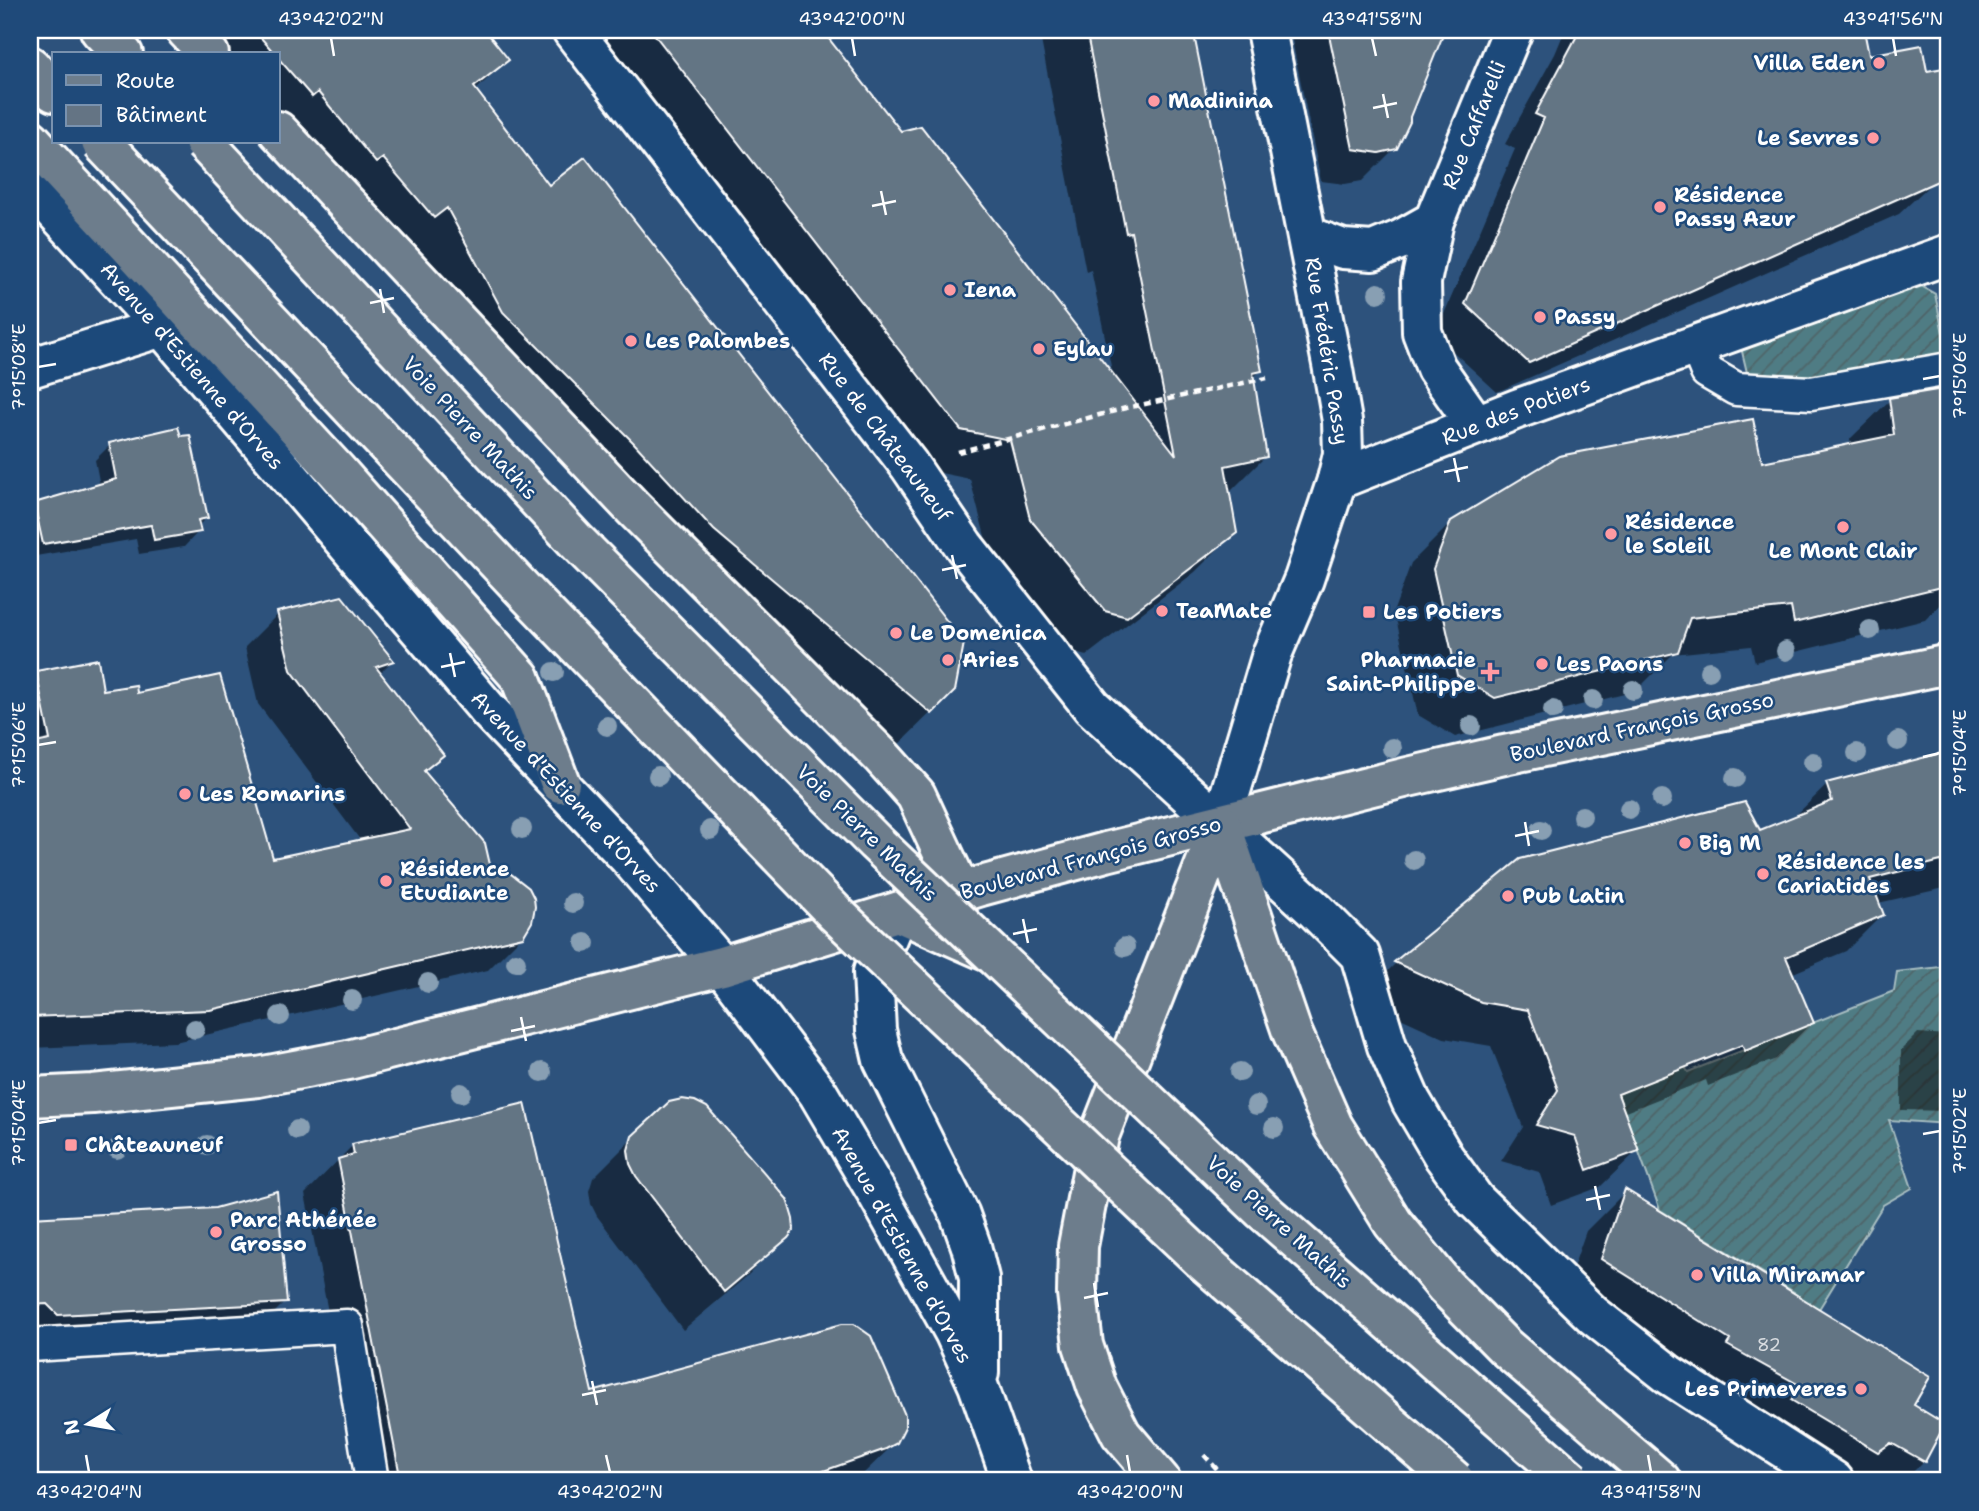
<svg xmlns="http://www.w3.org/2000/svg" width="1979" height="1511" viewBox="0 0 1979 1511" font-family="'Shantell Sans',sans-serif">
<defs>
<pattern id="garden-furrows" width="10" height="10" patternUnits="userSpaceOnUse" patternTransform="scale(1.75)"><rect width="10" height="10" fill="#507c84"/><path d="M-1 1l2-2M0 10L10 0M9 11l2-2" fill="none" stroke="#4e6468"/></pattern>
</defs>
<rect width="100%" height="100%" fill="#2d527c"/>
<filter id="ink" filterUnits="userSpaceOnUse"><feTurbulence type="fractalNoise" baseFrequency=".0143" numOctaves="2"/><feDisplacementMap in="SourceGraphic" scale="14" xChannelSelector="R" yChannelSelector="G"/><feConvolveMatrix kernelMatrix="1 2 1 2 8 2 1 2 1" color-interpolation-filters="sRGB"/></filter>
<g filter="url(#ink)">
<!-- garden -->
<path fill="url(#garden-furrows)" stroke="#a8bec2" stroke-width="2" d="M1907,278L1935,294L1947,353L1814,379L1749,381L1740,343Z
M1949,966V1124L1889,1120L1912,1188L1883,1205L1800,1340L1774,1326L1794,1292L1660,1210L1618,1094L1685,1067L1688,1072L1894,991L1897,972Z"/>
<!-- shadow -->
<path fill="#0007" d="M184,30H483L507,60L475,91L508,136L954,690L893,750L278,129V54H205Z
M581,30H820L900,133L1113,376L1091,270L1086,272L1039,30H1190L1241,287L1260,371L1252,379L1265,457L1228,494L1235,532L1195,572L1086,656L1065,650L991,559L970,479L921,469Z
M1290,30H1443L1395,148L1362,181L1345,184L1321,181Z
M1565,30H1863L1868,57L1926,73L1947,69L1949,77V167L1899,214L1497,392L1435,335L1515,149L1505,144L1555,54Z
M1944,390L1949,394V595L1925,620L1755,662L1751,646L1673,654L1636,691L1455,737L1418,715L1394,610L1411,563L1452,522L1851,446L1850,439L1890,400Z
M110,445L206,518L198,526L199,531L184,547L139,554L136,539L30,557V509L35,504L100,486L95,460Z
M278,614L392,661L379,674L441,755L424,773L489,870L522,936L488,970L175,1042L30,1048V680L37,673L101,692L136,695L272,861L361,841L258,704L245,647Z
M1949,754V887L1878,903L1882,915L1846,951L1791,974L1812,1022L1776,1059L1708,1086L1706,1080L1623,1113L1637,1151L1600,1187L1551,1205L1539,1172L1501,1161L1523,1127L1491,1046L1444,1038L1359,999L1395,964L1521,861L1759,833L1792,819L1827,785Z
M1918,1033L1949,1035V1111L1901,1110V1050Z
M633,1138L786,1237L746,1277L683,1330L597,1216L591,1204L589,1191L593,1178Z
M353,1145L591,1395L896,1442L861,1476L853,1481H361L305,1194Z
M1626,1191L1924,1461L1904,1481H1821L1562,1299L1586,1231Z
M215,1210L285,1302L245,1342L30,1353V1220Z"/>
<!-- building -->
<path fill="#647484" stroke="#fff" stroke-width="2" d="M254,30H485L509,60L474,87L549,185L585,157L964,643L955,691L932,714L714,530L633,442L503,312L447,208L434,218L383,158L376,163L318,92L312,97L278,58V54H275Z
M651,30H822L901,131L921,126L1176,455L1131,232L1126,233L1086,30H1193L1262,371L1253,373L1267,457L1225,466L1237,533L1127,617L1105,611L1030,519L1010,440L961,430Z
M1328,30H1445L1410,117V122L1397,149L1379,153L1353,149Z
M1580,30H1864L1869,55L1922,45L1927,71L1949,67V176L1529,363L1465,304L1544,118L1535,114Z
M1949,388V585L1794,623L1791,607L1690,618L1678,652L1495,698L1457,675L1433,569L1451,521L1559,456L1753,419L1762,462L1894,435L1889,398Z
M178,427L181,436L190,435L208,518L198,520L201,532L154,540L151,525L43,544L34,503L116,479L109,443Z
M342,596L394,661L376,667L444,755L424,771L485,843L491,869L511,874L529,888L534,898L535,907L532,922L523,937L210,1010L30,1017V744L50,740L36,671L98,659L103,690L136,685L137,693L220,675L273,858L410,829L291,670L277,612Z
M1949,751V859L1870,879L1884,915L1786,957L1814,1023L1745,1051L1742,1045L1618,1094L1639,1151L1587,1170L1575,1136L1536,1125L1558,1090L1528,1010L1481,1002L1394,962L1520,859L1745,802L1760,830L1832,801L1826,783Z
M682,1099L695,1101L707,1107L787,1199L793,1219L794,1230L788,1238L724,1292L636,1176L630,1164L628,1150L632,1136L669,1102Z
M525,1103L592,1392L842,1324H854L871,1336L905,1415V1427L897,1443L886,1449L795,1481H401L338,1159L354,1154L352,1144Z
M1625,1189L1930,1377L1914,1405L1945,1424L1925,1462L1891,1443L1878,1452L1791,1400L1801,1386L1727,1345L1730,1340L1601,1259Z
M277,1191L287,1303L58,1315L47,1304L30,1305V1218L215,1208Z"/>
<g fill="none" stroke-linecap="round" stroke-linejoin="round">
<defs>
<path id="service" d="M1696,345L1707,372L1736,389L1811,393L1949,369
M30,1345L347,1326L372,1481"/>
<path id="minor" d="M30,184L162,327L489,711L629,858L722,966
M1434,221L1421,282L1422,332L1436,368L1476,425
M1308,236L1343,249L1373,251L1402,239L1434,221L1513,30
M30,368L162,327
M1337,480L1517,409L1949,254"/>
<path id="tertiary" d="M572,30L909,465L964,546L1092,707L1316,911L1360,955L1387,1046L1411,1101L1444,1157L1475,1200L1593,1315L1668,1374L1834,1481
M1221,824L1272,654L1304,579L1337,480L1343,454L1342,421L1332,364L1266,30
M892,926L873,972L876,1030L883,1060L960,1215L971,1246L979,1278V1373
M722,966L818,1093L877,1193L954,1332L978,1385L1012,1481"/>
<path id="primary" d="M30,1097L93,1094L258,1077L348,1060L722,966L981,886L1106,852L1408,777L1504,755L1949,664"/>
<path id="trunk" d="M100,30L123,54
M186,30L209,54
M30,66L54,92
M278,131L633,508L882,757L916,795L961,892
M30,139L337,471L520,677L560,783
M1221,824L1292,1032L1333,1126L1393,1223L1445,1286L1504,1346L1661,1481
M898,912L989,952
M1161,1481L1121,1434L1097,1387L1083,1345L1077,1293L1078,1246L1099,1136L1221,824"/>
</defs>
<!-- service casing -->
<use href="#service" stroke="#fff" stroke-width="37"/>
<!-- minor casing -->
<use href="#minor" stroke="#fff" stroke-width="44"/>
<!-- tertiary casing -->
<use href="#tertiary" stroke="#fff" stroke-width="44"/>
<!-- primary casing -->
<use href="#primary" stroke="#fff" stroke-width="44"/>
<!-- trunk casing -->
<use href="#trunk" stroke="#fff" stroke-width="44"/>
<!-- path -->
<path stroke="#fff" stroke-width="4.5" stroke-dasharray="7 5" stroke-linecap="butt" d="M958,452L1126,408L1267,378
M1204,1455L1228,1481"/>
<!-- service -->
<use href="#service" stroke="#1f4a7a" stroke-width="32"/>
<!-- minor -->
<use href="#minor" stroke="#1f4a7a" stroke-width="38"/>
<!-- tertiary -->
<use href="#tertiary" stroke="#1f4a7a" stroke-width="38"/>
<!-- primary -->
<use href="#primary" stroke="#6d7d8c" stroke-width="38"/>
<!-- trunk -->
<use href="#trunk" stroke="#6d7d8c" stroke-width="38"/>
<defs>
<path id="trunk-bridge" d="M101,142L529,596L836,914L1205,1263L1455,1481
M204,142L576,541L875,842L1263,1211L1572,1481"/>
</defs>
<!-- trunk-bridge casing -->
<use href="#trunk-bridge" stroke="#fff" stroke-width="44" stroke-linecap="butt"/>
<!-- trunk-bridge -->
<use href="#trunk-bridge" stroke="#6d7d8c" stroke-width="38"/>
</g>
<!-- trees -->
<g fill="#889fb3">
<circle cx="1378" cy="293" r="10"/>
<circle cx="1870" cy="630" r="10"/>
<circle cx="1786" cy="651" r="10"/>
<circle cx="1709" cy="671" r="10"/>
<circle cx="554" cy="672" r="10"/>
<circle cx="1633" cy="690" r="10"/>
<circle cx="1593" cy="700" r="10"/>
<circle cx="1553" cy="710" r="10"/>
<circle cx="607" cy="726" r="10"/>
<circle cx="1471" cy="726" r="10"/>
<circle cx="1898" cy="741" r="10"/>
<circle cx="1392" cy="748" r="10"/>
<circle cx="1857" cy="753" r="10"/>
<circle cx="1813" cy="762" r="10"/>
<circle cx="658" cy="776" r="10"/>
<circle cx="1735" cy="778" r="10"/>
<circle cx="1662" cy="799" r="10"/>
<circle cx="1629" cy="809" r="10"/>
<circle cx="1582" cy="816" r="10"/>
<circle cx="522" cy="829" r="10"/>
<circle cx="710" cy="830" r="10"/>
<circle cx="1541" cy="830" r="10"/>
<circle cx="1414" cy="860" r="10"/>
<circle cx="573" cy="903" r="10"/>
<circle cx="585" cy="943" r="10"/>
<circle cx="1125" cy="947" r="10"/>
<circle cx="516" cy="962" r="10"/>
<circle cx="428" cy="983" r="10"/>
<circle cx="352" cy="1000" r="10"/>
<circle cx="280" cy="1016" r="10"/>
<circle cx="195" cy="1029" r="10"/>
<circle cx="542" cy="1072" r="10"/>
<circle cx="1240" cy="1072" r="10"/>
<circle cx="461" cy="1093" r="10"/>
<circle cx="1256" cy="1105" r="10"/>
<circle cx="1274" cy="1128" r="10"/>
<circle cx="297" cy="1130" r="10"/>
<circle cx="207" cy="1145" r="10"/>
<circle cx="117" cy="1149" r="10"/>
</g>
</g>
<!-- ticks -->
<path fill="none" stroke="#fff" stroke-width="2.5" d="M331,38L334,56M852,38L855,56M1372,38L1376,56M1893,38L1896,56M1383,94L1388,118M1373,108L1397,103M881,191L886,215M872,206L896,201M380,289L384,313M370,303L394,298M38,367L56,364M1923,379L1940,376M1454,458L1459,482M1444,472L1468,467M952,555L957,579M942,570L966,565M450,653L455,677M441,667L465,662M38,745L56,742M1923,757L1940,753M1525,822L1529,846M1515,836L1539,831M1023,919L1028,943M1013,934L1037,929M521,1017L526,1041M511,1031L535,1026M38,1123L56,1120M1923,1134L1940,1131M1595,1186L1600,1210M1586,1200L1610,1195M1094,1283L1098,1307M1084,1298L1108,1293M592,1381L597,1405M582,1395L606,1390M86,1455L89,1472M606,1455L610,1472M1127,1455L1130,1472M1648,1455L1651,1472"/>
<!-- markers -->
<g fill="#ff9aa2" stroke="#1f4a7a" stroke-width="2.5">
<circle cx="1879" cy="63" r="7"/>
<circle cx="1154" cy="101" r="7"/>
<circle cx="1873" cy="138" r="7"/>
<circle cx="1660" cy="207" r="7"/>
<circle cx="950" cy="290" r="7"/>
<circle cx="1540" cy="317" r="7"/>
<circle cx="631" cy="341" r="7"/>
<circle cx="1039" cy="349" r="7"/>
<circle cx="1843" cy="527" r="7"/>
<circle cx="1611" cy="534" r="7"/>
<circle cx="1162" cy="611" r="7"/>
<rect x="1362" y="605" width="14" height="14" rx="3.5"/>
<circle cx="896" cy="633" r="7"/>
<circle cx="948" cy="660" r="7"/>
<circle cx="1542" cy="664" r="7"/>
<path d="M1486.5 661.5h7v7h7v7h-7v7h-7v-7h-7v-7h7z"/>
<circle cx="185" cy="794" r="7"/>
<circle cx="1685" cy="843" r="7"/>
<circle cx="1763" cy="874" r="7"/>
<circle cx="386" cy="881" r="7"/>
<circle cx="1508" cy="896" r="7"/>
<rect x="64" y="1138" width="14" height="14" rx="3.5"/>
<circle cx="216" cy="1232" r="7"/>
<circle cx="1697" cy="1275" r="7"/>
<circle cx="1861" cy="1389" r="7"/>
</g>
<g text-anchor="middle" stroke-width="5" stroke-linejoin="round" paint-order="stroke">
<!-- number labels -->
<g font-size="18" fill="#d8dce0">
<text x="1769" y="1351">82</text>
</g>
<!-- poi labels -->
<g font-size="21" font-weight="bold" fill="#fff" stroke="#1f4a7a" text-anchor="start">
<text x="1865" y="70" text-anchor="end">Villa Eden</text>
<text x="1168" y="108">Madinina</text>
<text x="1859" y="145" text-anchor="end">Le Sevres</text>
<text x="1674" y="202">Résidence<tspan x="1674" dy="24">Passy Azur</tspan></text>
<text x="964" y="297">Iena</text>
<text x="1554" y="324">Passy</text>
<text x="645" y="348">Les Palombes</text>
<text x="1053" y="356">Eylau</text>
<text x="1625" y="529">Résidence<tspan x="1625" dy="24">le Soleil</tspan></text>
<text x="1843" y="558" text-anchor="middle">Le Mont Clair</text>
<text x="1176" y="618">TeaMate</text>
<text x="1383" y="619">Les Potiers</text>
<text x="910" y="640">Le Domenica</text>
<text x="962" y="667">Aries</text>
<text x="1476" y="667" text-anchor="end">Pharmacie<tspan x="1476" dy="24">Saint-Philippe</tspan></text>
<text x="1556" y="671">Les Paons</text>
<text x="199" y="801">Les Romarins</text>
<text x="1699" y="850">Big M</text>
<text x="1777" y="869">Résidence les<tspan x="1777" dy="24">Cariatides</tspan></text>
<text x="400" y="876">Résidence<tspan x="400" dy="24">Etudiante</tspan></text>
<text x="1522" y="903">Pub Latin</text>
<text x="85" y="1152">Châteauneuf</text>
<text x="230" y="1227">Parc Athénée<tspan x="230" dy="24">Grosso</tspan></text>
<text x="1711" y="1282">Villa Miramar</text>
<text x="1847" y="1396" text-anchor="end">Les Primeveres</text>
</g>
<!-- street labels -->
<g font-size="21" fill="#fff" stroke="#1f4a7a">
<text transform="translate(1474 125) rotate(-68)" y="7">Rue Caffarelli</text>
<text transform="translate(1327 351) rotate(81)" y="7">Rue Frédéric Passy</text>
<text transform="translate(192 366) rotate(49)" y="7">Avenue d'Estienne d'Orves</text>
<text transform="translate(1516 411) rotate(-21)" y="7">Rue des Potiers</text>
<text transform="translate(470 428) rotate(47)" y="7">Voie Pierre Mathis</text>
<text transform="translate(885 437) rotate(53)" y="7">Rue de Châteauneuf</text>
<text transform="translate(1642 727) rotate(-12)" y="7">Boulevard François Grosso</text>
<text transform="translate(566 792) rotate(47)" y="7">Avenue d'Estienne d'Orves</text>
<text transform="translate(867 833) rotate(44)" y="7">Voie Pierre Mathis</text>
<text transform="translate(1091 858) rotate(-15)" y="7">Boulevard François Grosso</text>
<text transform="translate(1279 1222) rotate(42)" y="7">Voie Pierre Mathis</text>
<text transform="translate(902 1245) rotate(61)" y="7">Avenue d'Estienne d'Orves</text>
</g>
</g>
<!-- margin -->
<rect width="1979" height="1511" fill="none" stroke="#1f4a7a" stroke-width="77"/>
<!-- legend -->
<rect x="52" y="52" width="228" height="91" fill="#1f4a7a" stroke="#7992af" stroke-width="2"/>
<rect x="66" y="75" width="35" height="10" fill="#6d7d8c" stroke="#7992af" stroke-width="2"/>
<text x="116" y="88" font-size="21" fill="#ffffff">Route</text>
<rect x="66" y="105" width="35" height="21" fill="#647484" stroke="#7992af" stroke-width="2"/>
<text x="116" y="122" font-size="21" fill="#ffffff">Bâtiment</text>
<!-- north arrow -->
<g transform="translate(88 1424) rotate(259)" stroke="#1f4a7a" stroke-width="5" paint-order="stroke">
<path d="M0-5L12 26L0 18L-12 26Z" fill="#ffffff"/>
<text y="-10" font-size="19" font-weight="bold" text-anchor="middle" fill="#ffffff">N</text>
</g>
<rect x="38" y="38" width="1902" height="1434" fill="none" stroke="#fff" stroke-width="2.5"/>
<g font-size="18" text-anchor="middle" fill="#fff">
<text x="331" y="25">43°42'02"N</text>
<text x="852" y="25">43°42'00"N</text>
<text x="1372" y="25">43°41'58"N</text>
<text x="1893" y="25">43°41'56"N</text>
<text transform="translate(19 367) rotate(-90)" y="6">7°15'08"E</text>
<text transform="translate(1960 376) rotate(-90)" y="6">7°15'06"E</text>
<text transform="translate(19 745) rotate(-90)" y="6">7°15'06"E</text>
<text transform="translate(1960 753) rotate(-90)" y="6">7°15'04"E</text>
<text transform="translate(19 1123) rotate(-90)" y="6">7°15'04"E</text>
<text transform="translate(1960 1131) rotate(-90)" y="6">7°15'02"E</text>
<text x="89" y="1498">43°42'04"N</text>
<text x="610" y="1498">43°42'02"N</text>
<text x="1130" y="1498">43°42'00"N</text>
<text x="1651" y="1498">43°41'58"N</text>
</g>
</svg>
